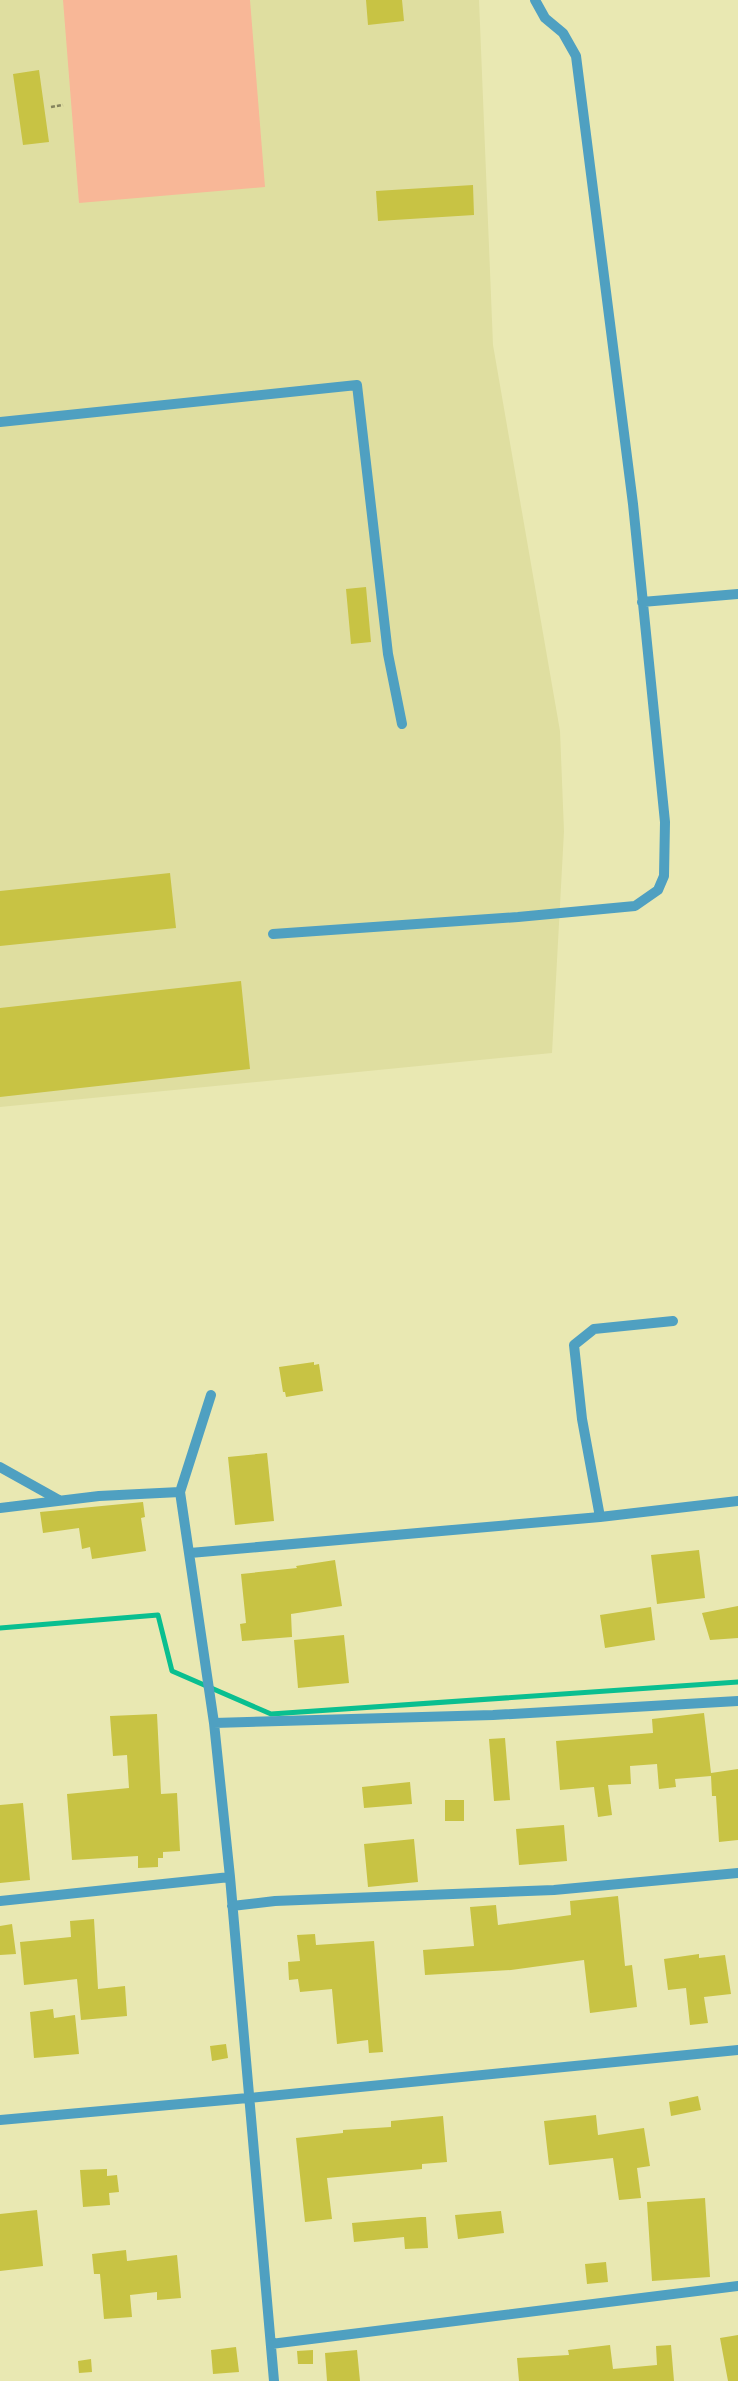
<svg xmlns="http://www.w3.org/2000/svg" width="738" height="2381" viewBox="0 0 738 2381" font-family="'Public Sans',sans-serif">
<rect width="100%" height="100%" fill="#e9e8b2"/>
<!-- built -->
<path fill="#dfdea0" d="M0,0H479L493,345L560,731L564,831L552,1053L0,1107Z"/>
<!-- green -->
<path fill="#f8b797" d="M63,0H250L265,187L79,203Z"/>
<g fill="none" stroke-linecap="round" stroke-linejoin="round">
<!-- stream -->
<path stroke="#0abf90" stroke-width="5" d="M0,1628L158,1615L172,1671L271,1714L738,1682"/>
</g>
<!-- building -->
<path fill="#c8c344" d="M366,0H402L404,21L368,25Z
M39,70L49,142L23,145L13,74Z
M473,185L474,215L378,221L376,191Z
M366,587L371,642L351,644L346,589Z
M170,873L176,928L0,946V891Z
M241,981L250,1069L0,1097V1008Z
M314,1362V1365L319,1364L323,1391L286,1397L285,1392H283L279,1367Z
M267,1453L274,1521L235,1525L228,1457Z
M143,1502L145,1517L141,1518L146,1551L92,1559L90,1547L82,1549L79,1528L43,1533L40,1512Z
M699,1550L705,1598L657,1604L651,1555Z
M335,1560L342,1606L291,1614L292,1637L242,1641L240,1624L246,1623L241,1574L297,1568L296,1566Z
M738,1606V1638L710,1640L702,1613Z
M651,1607L655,1640L605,1648L600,1615Z
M344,1635L349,1683L298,1688L294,1640Z
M704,1713L711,1773L738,1769V1840L719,1842L716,1796H712L711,1776L675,1779L676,1787L659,1789L657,1764L630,1766L631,1784L608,1785L612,1815L598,1817L594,1787L560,1790L556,1741L653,1733L652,1719Z
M157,1714L161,1794L177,1793L180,1851L163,1852V1858H158V1867L138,1868V1856L72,1860L67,1794L129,1788L127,1755L113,1756L110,1716Z
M505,1738L510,1800L494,1801L489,1739Z
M410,1782L412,1804L364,1808L362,1787Z
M445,1800H464V1821H445Z
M23,1803L30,1880L0,1883V1805Z
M564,1825L567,1861L519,1865L516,1829Z
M414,1839L418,1882L368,1887L364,1844Z
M618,1896L625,1966L632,1965L637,2007L590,2013L584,1960L511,1970L425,1975L423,1950L474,1946L470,1907L496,1905L498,1925L571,1915L570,1901Z
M94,1919L98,1989L125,1986L127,2016L81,2020L77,1979L24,1985L20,1942L71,1937L70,1921Z
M12,1924L16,1954L0,1955V1926Z
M315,1934L316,1945L374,1941L383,2052L369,2053L368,2040L337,2044L332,1989L300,1992L298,1979L289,1980L288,1962L300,1961L297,1935Z
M699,1954V1958L725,1955L731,1994L704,1997L708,2023L690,2025L686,1988L668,1990L664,1959Z
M53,2009L54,2018L75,2015L79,2054L34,2058L30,2012Z
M226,2044L228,2058L212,2061L210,2046Z
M698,2096L701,2110L671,2116L669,2102Z
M596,2115L598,2135L644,2128L650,2166L637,2168L641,2198L619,2200L613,2158L549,2165L544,2121Z
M443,2116L447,2162L422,2164V2169L327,2178L332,2219L305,2222L296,2138L343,2133V2130L391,2127V2121Z
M107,2169V2176L117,2175L119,2192L109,2193L110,2205L83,2207L80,2170Z
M705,2198L710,2277L652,2281L647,2202Z
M37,2210L43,2266L0,2271V2214Z
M501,2211L504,2233L458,2239L455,2215Z
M421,2217H426L428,2248L405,2249L404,2237L354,2242L352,2223Z
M126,2250L127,2261L177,2255L181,2298L157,2300V2292L130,2295L132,2317L104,2319L100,2274H94L92,2254Z
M606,2262L608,2282L587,2284L585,2264Z
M738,2335V2381H728L720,2338Z
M610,2345L613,2369L657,2365L656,2346L671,2345L674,2381H519L517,2358L569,2355L568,2350Z
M236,2347L239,2372L213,2374L211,2350Z
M313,2350V2364H298L297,2351Z
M357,2350L360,2381H327L325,2353Z
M91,2359L92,2372L79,2373L78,2361Z"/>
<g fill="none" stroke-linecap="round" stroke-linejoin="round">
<!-- path -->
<path stroke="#85845e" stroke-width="2.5" stroke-dasharray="4 2" stroke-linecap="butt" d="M51,107L63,105"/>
<!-- lane -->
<path stroke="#4fa0c1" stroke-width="10" d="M0,422L357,385L388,654L402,724"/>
<!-- street -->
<path stroke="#4fa0c1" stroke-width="10" d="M642,602L738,594
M273,934L518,917L635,906L658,890L664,876L665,822L633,504L576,56L563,33L545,18L535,0
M211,1395L180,1492L214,1723L230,1877L274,2381
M0,1467L59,1500
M0,1508L99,1496L180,1492
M600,1517L582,1419L574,1345L594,1329L673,1321
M190,1553L600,1517L738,1501
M214,1723L493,1715L738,1701
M0,1901L230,1877
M232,1906L275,1901L554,1890L738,1873
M0,2120L248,2098L738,2050
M271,2344L738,2286"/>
</g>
</svg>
